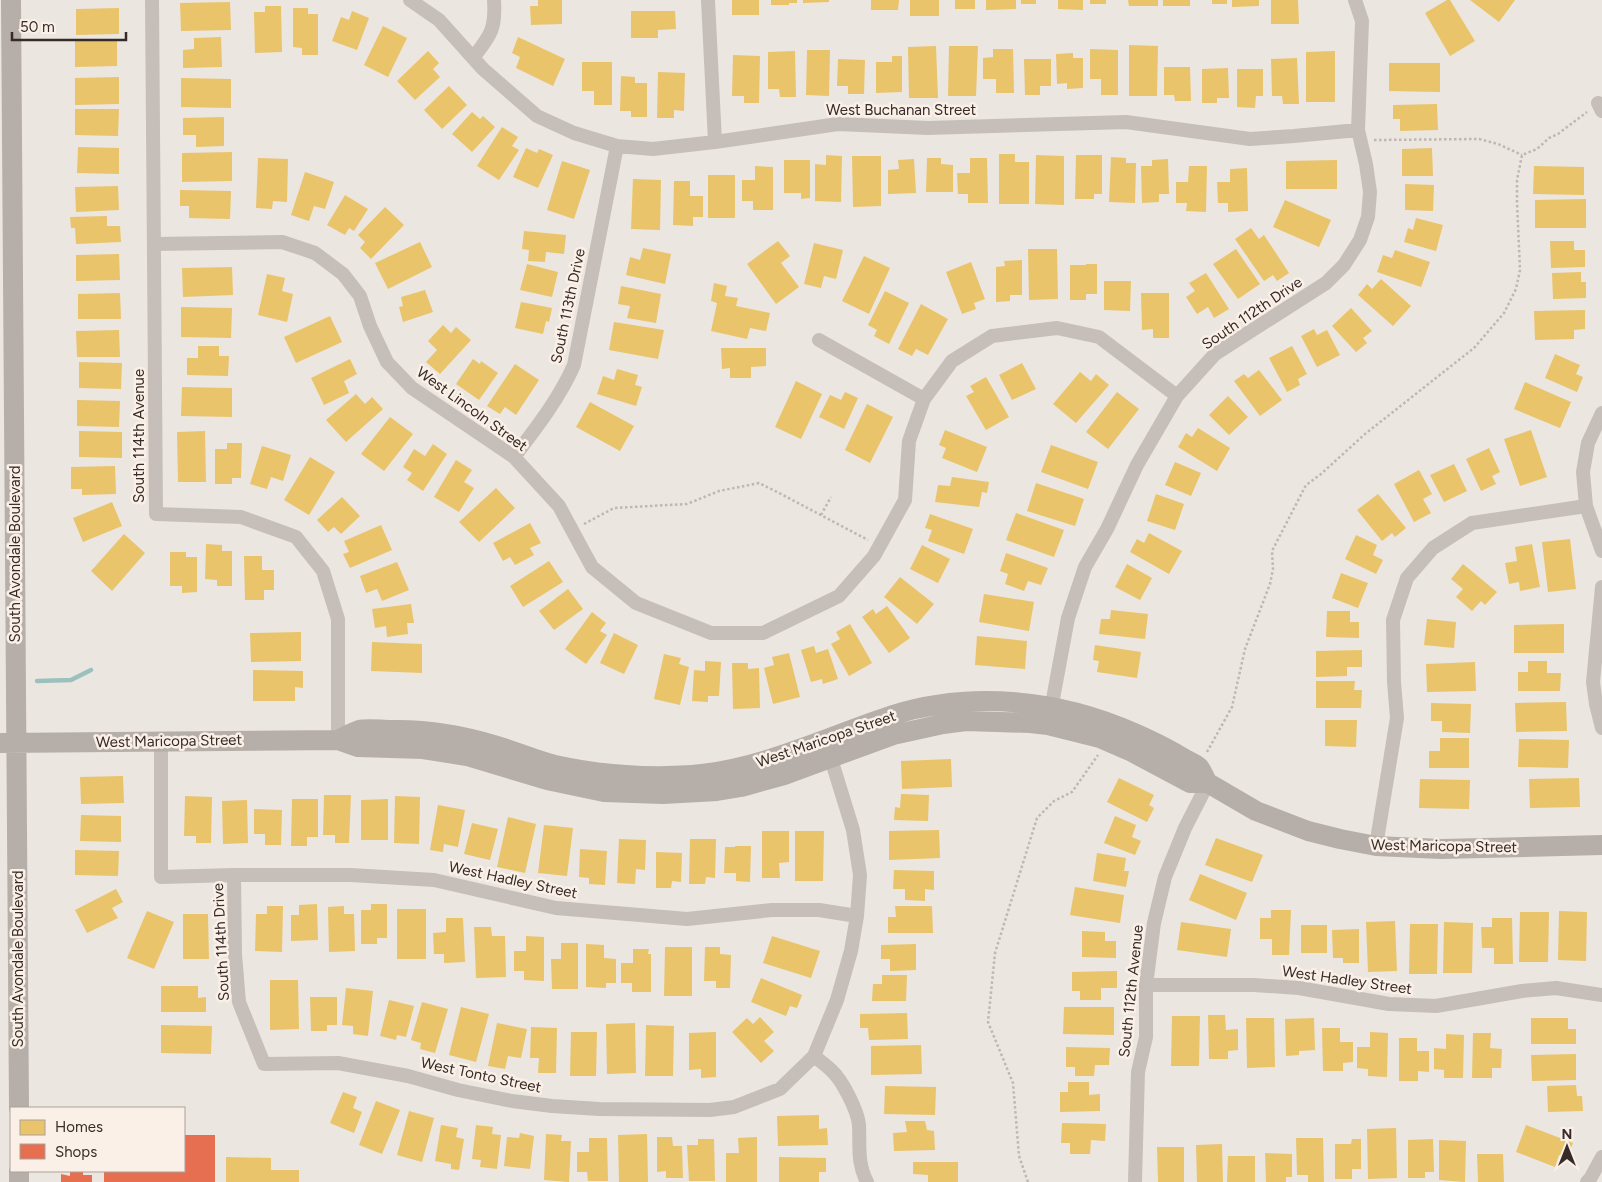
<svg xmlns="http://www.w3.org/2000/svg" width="1602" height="1182" viewBox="0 0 1602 1182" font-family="Figtree,sans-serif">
<rect width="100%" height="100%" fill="#ece6e0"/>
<!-- homes -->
<path fill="#e9c46a" d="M538,0H562V24L531,25L530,6H538Z
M732,0H759V15H732Z
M771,0H797V3H789V5H771Z
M803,0H829V2L803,3Z
M871,0H899L898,10H871Z
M910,0H939V16H910Z
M955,0H975V9H955Z
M986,0H1016V9L986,10Z
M1021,0H1036V4H1021Z
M1058,0H1083V10L1058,9Z
M1090,0H1106V4H1090Z
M1128,0H1158V6H1129Z
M1163,0H1190V6H1163Z
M1212,0H1227V4H1212Z
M1232,0H1259V6L1232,7Z
M1271,0H1298L1299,24H1271Z
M1447,0H1450L1475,41L1450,56L1425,13Z
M1470,0H1515L1499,22Z
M230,2L231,30L181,31L180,3Z
M265,6H281L282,52L255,53L254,12H265Z
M119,8V34L76,35V9Z
M293,8H308V14H318V55H302V48L293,47Z
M352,11L369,18L357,50L332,41L341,17L349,20Z
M631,11H675L676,29L658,30V38H631Z
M383,26L407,38L388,77L364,65Z
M221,37L222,67L183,68V50L194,49V38Z
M518,37L565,59L553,86L516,68L520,57L512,53Z
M117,39V66L75,67V40Z
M1129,45L1158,46L1157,96H1129Z
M936,46L938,98H909L908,47Z
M949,46H978L976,96H948Z
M993,49H1013L1014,93H996V79H983V58L993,57Z
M1090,49L1118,50V95H1101V79H1090Z
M807,50H830L829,96L806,95Z
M428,51L439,63L433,69L440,77L415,100L397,81Z
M795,51L796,97H780L779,89H768V52Z
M1335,51V102H1306V52Z
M1073,53V58H1083V88L1067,89V83L1057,84L1056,54Z
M733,55L760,56L759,103H744V96H732Z
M892,56H902V92L876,93V62H892Z
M1297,58L1299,104H1283L1282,96H1272L1271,59Z
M838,59L865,60L864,94H848V86H837Z
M1024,59H1051V86H1040V95H1025Z
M582,62H612V105H594V91H582Z
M1389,63H1440V92L1389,91Z
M1164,67H1190L1191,101H1175L1174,95H1164Z
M1228,68L1229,98H1217V103H1202V69Z
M1237,69H1263V96H1256L1255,108L1237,107Z
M658,72L685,73L684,111L674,110V118H657Z
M621,76L635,77V83H647V117H631V111H620Z
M119,77V104L75,105V78Z
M181,78L231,79V108L181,107Z
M449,86L467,105L442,129L424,110Z
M1437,104L1438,130L1400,131V119H1393V105Z
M75,109H119L118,136L75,135Z
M472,112L480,119L483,116L495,127L472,152L452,134Z
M224,117V146L196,147V135H183V118Z
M502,127L518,137L512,146L519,150L499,180L477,166Z
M78,147L119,148V174L77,173Z
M526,148L537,153L539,149L553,155L538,188L513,177Z
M1432,148L1433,176H1402V149Z
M232,152V181L182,182V153Z
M999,154H1015V162H1029V204H999Z
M826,155L842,156L841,202L815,201V164L826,165Z
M1036,155L1064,156V205L1035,204Z
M1076,155H1102V194H1094V199H1075Z
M852,156H881V206L853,207Z
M1111,157L1126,158V163H1136L1135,203L1109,202Z
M258,158L288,159L287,202L273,201L272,209L256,208Z
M927,158H941V164L953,165V192H926Z
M970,158H987L988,203H968V194H958L957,173H970Z
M914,159L916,193L888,194V170L899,169L898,160Z
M1168,159L1169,194H1159V202L1142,203L1141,166H1152V160Z
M784,160H810V198L801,199V193H784Z
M1337,160V189H1286V161Z
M562,161L590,170L574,219L547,210Z
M755,166L773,167V210H753V201H742V180H755Z
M1189,166H1207L1206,212L1186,211L1187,203H1176V182H1188Z
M1534,166L1584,167V195L1533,194Z
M1247,168L1248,211L1228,212V203H1218L1217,182H1230V169Z
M305,172L334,182L325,209L314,206L309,221L291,215Z
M708,175H735V218H708Z
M633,179L661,180L660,230L631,229Z
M674,181H690V196H703V217H693V226L673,225Z
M1405,184L1434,185L1433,211L1405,210Z
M118,186L119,210L76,212L75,187Z
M180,190L231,191L230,219L189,218V206H180Z
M345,195L368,209L354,231L349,228L345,235L327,225Z
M1586,199V228H1535V200Z
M1285,200L1331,220L1319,247L1273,227Z
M385,207L404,225L371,259L360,248L365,242L358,235Z
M107,216V226H120L121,242L76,244L75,228H71L70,217Z
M1416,218L1443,225L1436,251L1404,242L1408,228L1413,230Z
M1251,228L1259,239L1264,235L1289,273L1277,281L1273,275L1264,281L1235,239Z
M524,231L566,235L564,254L546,252L545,262L528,261L529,250L522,249Z
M778,241L790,256L781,263L799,287L776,304L747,264Z
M1550,241H1574V250H1585V267L1551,268Z
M420,242L432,267L388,289L375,263Z
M814,243L843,250L836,279L824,276L821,288L804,284Z
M643,248L671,254L665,284L626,275L630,257L640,260Z
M1028,249H1057L1058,299L1029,300Z
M1236,249L1260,284L1238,299L1213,264Z
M1395,250L1430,262L1421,287L1377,272L1383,255L1392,258Z
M119,254L120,280L76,281V255Z
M864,256L890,268L869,314L842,301Z
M1022,260V295H1010V301L996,302V267L1005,266L1004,261Z
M971,262L985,299L974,303L976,309L962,314L946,272Z
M527,264L558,272L552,297L520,290Z
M1086,264H1097V294H1086V300H1070V265H1086Z
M232,267L233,295L183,297L182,268Z
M1581,272V282H1586V298L1553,299L1552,273Z
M1206,273L1229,309L1214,318L1208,307L1197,314L1186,297L1195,291L1189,283Z
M267,274L285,278L282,291L293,294L287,322L258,315Z
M1381,279L1411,306L1393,326L1358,295L1367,284L1372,289Z
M1104,281H1131L1130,311L1104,310Z
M714,283L727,286L725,296L738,298L736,306L770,313L766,331L750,328L747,339L711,331L717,303L711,301Z
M621,286L661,294L656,323L627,318L630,306L618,304Z
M425,290L433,312L403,322L399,307L403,306L401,297Z
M885,291L909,303L889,344L874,336L877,330L868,325Z
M120,293L121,319H78V294Z
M1141,293H1169V338H1153V329L1142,330Z
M521,302L552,308L549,322L546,321L543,334L515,328Z
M921,304L948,319L928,355L916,349L912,356L898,349Z
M181,307L232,308L231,338L181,337Z
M1351,308L1372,331L1363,338L1367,343L1356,352L1332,326Z
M1585,310V329L1574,330V339L1535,340L1534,311Z
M330,316L342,342L296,363L284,337Z
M614,322L664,330L658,359L609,350Z
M443,325L451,333L456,327L471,340L440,374L426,362L437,350L428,341Z
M1314,329L1317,335L1327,330L1340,355L1317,367L1301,336Z
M119,330L120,357H77L76,331Z
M198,346H219V356H229L228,376L187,375V358H198Z
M1292,346L1307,374L1298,379L1300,385L1287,392L1269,358Z
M721,348H766V366L751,367V378H730V368L722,369Z
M1555,354L1580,365L1576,374L1583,377L1577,392L1545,378Z
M350,359L357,374L344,381L349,393L324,405L311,378Z
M473,359L480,364L481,361L498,373L479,400L456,384Z
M79,362L122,363L121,389L79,388Z
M1022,363L1036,389L1012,400L999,375Z
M515,364L539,380L516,415L505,407L500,414L487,406Z
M617,369L638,375L635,385L642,387L636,406L597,394L603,376L614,380Z
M1259,370L1282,400L1260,416L1234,381L1244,374L1248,378Z
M1080,372L1091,381L1096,374L1109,385L1076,423L1053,404Z
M986,377L1009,417L986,430L966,396L974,392L970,386Z
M796,381L822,394L801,439L775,427Z
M1525,382L1571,402L1560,428L1514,409Z
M182,387L232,388V417L181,416Z
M845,392L858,398L844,429L819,417L830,395L841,400Z
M1117,392L1139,409L1108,449L1086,432Z
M356,394L365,404L372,397L383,409L346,442L326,420Z
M1228,396L1248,417L1229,435L1209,415Z
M77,400L120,401L119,427L77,426Z
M590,402L634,426L620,451L576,427Z
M867,404L893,417L870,463L845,450Z
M390,417L413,434L384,471L361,454Z
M1198,428L1230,448L1217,471L1178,447L1186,433L1192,437Z
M945,430L987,447L977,472L942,458L946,448L939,445Z
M1531,430L1547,477L1520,486L1504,439Z
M79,431L122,432V458L79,457Z
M205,431L206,482H178L177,432Z
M227,443H242L241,478H232V484H215V449H227Z
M433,444L447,454L423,491L407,480L412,473L403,467L414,449L425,456Z
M1051,445L1098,462L1088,489L1041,472Z
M262,446L291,455L283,481L271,477L267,489L250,484Z
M1489,448L1500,472L1492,476L1496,484L1481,491L1466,459Z
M310,457L335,472L309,515L284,500Z
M456,460L472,470L464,482L474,488L459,512L434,497Z
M1175,462L1201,473L1191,496L1165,485Z
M1454,464L1467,491L1444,502L1430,475Z
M115,466L116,494L82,495V489H71V467Z
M1419,470L1432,494L1423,499L1431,513L1414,522L1394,484Z
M952,477L989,482L987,493L982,492L979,507L935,502L938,485L950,486Z
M1036,483L1084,499L1075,526L1027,511Z
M496,488L515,508L479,542L459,522Z
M1156,494L1184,504L1175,530L1147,521Z
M1378,494L1406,528L1395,537L1392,533L1382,541L1357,510Z
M342,497L360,516L341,534L334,527L328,532L317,520Z
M112,502L122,526L83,542L73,518Z
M1016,513L1064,530L1054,557L1006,540Z
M930,514L973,529L964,554L928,541L932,530L925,528Z
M530,523L541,543L530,548L534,555L515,565L510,557L503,561L493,543Z
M381,525L392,550L350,568L343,554L349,552L344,541Z
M1149,533L1182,551L1169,574L1130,552L1137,539L1144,543Z
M124,534L145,553L112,591L91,571Z
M1356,535L1377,545L1373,555L1383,560L1376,574L1345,559Z
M1570,539L1576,589L1548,592L1542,542Z
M206,544L222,545V551H232V586H217V580L205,579Z
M1532,544L1540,587L1520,591L1519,582L1509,584L1505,563L1517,561L1515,547Z
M922,545L950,559L938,583L910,569Z
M170,552H186V557H197V592L182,593V586H170Z
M1006,553L1048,568L1041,585L1028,581L1024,591L1005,584L1008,574L1000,571Z
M244,556H262V570H274V590H264V600H245Z
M549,561L563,582L523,607L510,586Z
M397,562L409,590L382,601L377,589L366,593L360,576Z
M1127,564L1152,578L1140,600L1115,587Z
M1463,564L1497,592L1485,605L1481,601L1472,611L1456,597L1463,589L1451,579Z
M1341,573L1368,583L1358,608L1332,598Z
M900,577L934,604L917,624L884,597Z
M568,589L583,609L554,630L539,611Z
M984,594L1034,602L1029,631L979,622Z
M411,604L414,623H407L408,634L387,637L386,626L375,628L372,609Z
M887,606L910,638L889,653L862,617L873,609L876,614Z
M1111,610L1148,614L1145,639L1099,634L1101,619H1110Z
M1327,611H1350V622H1359V638L1326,637Z
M592,612L606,623L600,631L607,635L586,664L565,649Z
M1427,619L1456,622L1454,648L1424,645Z
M850,624L872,663L849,676L831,644L840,639L836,632Z
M1564,624V653H1514V625Z
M301,632V661L251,662L250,633Z
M614,633L638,645L624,674L600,663Z
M977,636L1027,641L1025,669L975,665Z
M372,642L422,644V673L371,671Z
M1095,645L1141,652L1137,678L1097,672L1099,661L1093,660Z
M814,646L816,653L828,649L838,679L823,684L822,679L811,682L801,650Z
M1362,650V667H1347V676L1316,677V651Z
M789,653L800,697L773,704L764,668L774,665L772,657Z
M664,654L681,658L679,664L689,667L680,705L654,699Z
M705,661L721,662L719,696H708V702L692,701L694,670L705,671Z
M1528,661H1547V673H1561L1560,691H1518V672H1528Z
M1475,662L1476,691L1427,692L1426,664Z
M732,663H748V669L759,668L760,708L733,709Z
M253,670L303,671V688L295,687V701H253Z
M1316,681H1355L1354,690H1362L1361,708H1316Z
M1566,702L1567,731L1516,732L1515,703Z
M1431,703L1471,704L1470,733L1442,732V721H1431Z
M1325,720H1357L1356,747L1325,746Z
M1440,738H1469V768H1429V751H1440Z
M1519,739L1569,740L1568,768L1518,767Z
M951,759L952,787L902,789L901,761Z
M123,776L124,803L81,804L80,777Z
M1119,778L1154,795L1149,805L1154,808L1147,822L1107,802Z
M1579,778L1580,807L1530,808L1529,779Z
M1420,779L1470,780L1469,809L1419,808Z
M901,794L929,795L928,821L894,820L895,807L900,808Z
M324,795H351L349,843H335V835H323Z
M185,796L212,797L211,843H196V836H184Z
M395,796L420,797L419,844L394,843Z
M292,799H318V837H307V846H291Z
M388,799V840H361V800Z
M247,800L248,843L223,844L222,801Z
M438,805L465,810L458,847L444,844L443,852L430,850Z
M254,809L282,810L281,845H265V834H254Z
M81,815L121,816V842L80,841Z
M1115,816L1136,825L1132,837L1141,841L1135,855L1104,843Z
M508,817L536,824L525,873L497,867Z
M472,823L498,829L490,860L464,854Z
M544,825L573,828L567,876L538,873Z
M939,830L940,858L889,860V831Z
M762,831H789V862L779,863L780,878H762Z
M795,831H824L823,881H795Z
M1216,838L1263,855L1252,882L1205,865Z
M619,839L646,840L645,870L636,869L635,884L617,883Z
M690,839H716L715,878L706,877L705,884H689Z
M735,846H751L750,882L736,881V873H724L725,847H735Z
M580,849L607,851L605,885L589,884V878L579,877Z
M75,850L119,851L118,876L75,875Z
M656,852L682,853L681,882L672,881L671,888H656Z
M1097,853L1126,858L1124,871H1129L1126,887L1093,881Z
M894,870L934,871V890L925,889V901L905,900V889H893Z
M1200,874L1247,893L1236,920L1189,900Z
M1075,887L1124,895L1120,923L1070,915Z
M116,889L123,902L112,908L118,918L87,933L75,910Z
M317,904L318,940L291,941V915H299V905Z
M371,904H387V938H377V944H361V910H371Z
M267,906H283L282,952L255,951L256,914H267Z
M344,906V914H354L355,951L329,952L328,907Z
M895,906H932L933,933H888V917H896Z
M397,909H426V959H397Z
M1271,910H1291L1289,955H1272V939H1260V918H1271Z
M147,911L174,922L154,969L127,958Z
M1559,911L1587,912L1586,961L1558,960Z
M1520,912H1549L1548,962H1519Z
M183,914H208L209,959H183Z
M446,918H463L465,962L444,963V954H434L433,933L446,932Z
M1492,918H1512L1513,964H1494V948H1482L1481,927H1492Z
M1395,921L1397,971L1368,972L1366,922Z
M1181,922L1231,929L1227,957L1177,950Z
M1444,922L1473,923L1472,973H1443Z
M1410,924H1438L1437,974H1409Z
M1301,925H1327V953H1301Z
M474,927H491L492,936H505L506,977L476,978Z
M1359,929V963H1343V958H1333L1332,930Z
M1082,931L1105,932V941H1116V958L1082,957Z
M526,936L544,937V981L524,980V971H514V951H526Z
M772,936L820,951L811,978L763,963Z
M561,943H578V989H552L551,959H561Z
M586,944L604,945V958L616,959V983H606V988L586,987Z
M916,944V970L890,971V959H881V945Z
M665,947H692V996H664Z
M705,947H720V954L731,955L730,988H716V981H704Z
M633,949H649L648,954H651V992H632V983H621V963H633Z
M1117,971V988H1101V1000H1080V991H1072V972Z
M882,975H907L906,1001H872L873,984H882Z
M761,978L802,995L797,1008L790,1006L786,1016L751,1002Z
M270,980H298L299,1029L270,1030Z
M161,986H198V998L206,997V1012H161Z
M346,988L373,991L368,1036L353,1034V1026L342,1025Z
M310,997H337V1025H327V1031H311Z
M389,1000L414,1006L406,1037L397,1035L396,1040L380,1036Z
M422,1002L448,1009L435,1053L420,1049L421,1043L411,1040Z
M461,1007L489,1014L476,1062L449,1055Z
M1064,1007H1114V1035L1063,1034Z
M907,1013L908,1039L869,1040L868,1028H860V1014Z
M1208,1015H1225L1226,1030L1238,1029V1050L1228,1051V1059H1209Z
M1172,1016H1200L1199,1066H1171Z
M760,1017L774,1032L764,1041L774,1051L761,1063L732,1032L747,1018L753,1024Z
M1246,1018H1274L1275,1067L1247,1068Z
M1314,1018L1315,1050L1299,1051V1055L1286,1056L1285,1019Z
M1531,1018H1568V1029H1576V1044H1531Z
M497,1023L527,1029L521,1058L508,1056L505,1069L488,1066Z
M635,1023L636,1073L607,1074L606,1024Z
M161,1025L212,1026L211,1054L161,1053Z
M646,1025L674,1026L673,1076H645Z
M531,1027L557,1028L556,1073H538L539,1058H530Z
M1322,1028H1340V1042H1353V1062L1343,1063V1071H1323Z
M571,1032H597L596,1076H570Z
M716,1032V1077L701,1078V1069L689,1070V1033Z
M1370,1032L1388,1033L1387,1077L1368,1076V1069L1357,1068V1047H1370Z
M1473,1033H1491L1490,1048L1502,1049L1501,1068H1492V1078H1472Z
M1446,1034L1464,1035L1463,1078H1444V1070L1434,1069V1048L1446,1049Z
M1399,1038H1417V1051H1429V1072L1418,1071V1081H1399Z
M921,1045L922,1074L871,1075V1046Z
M1066,1047L1110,1048L1109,1065H1095L1094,1076H1075V1067H1066Z
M1576,1054V1080L1532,1081L1531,1055Z
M1068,1082H1089V1095L1100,1094V1111L1060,1112V1092H1068Z
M1576,1085L1577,1096H1582L1583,1111L1548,1112L1547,1086Z
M885,1086L936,1087L935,1115L884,1114Z
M343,1092L357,1097L353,1108L362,1112L354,1133L330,1123Z
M376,1101L400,1110L382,1154L359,1145Z
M409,1111L434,1118L422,1162L397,1155Z
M819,1115V1129L827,1128L828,1145L778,1146L777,1116Z
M905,1121H925L927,1130L934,1131L935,1150L894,1151L893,1133L907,1132Z
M1062,1123L1106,1124L1105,1141L1091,1140L1090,1154H1070V1143H1061Z
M441,1125L458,1128L456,1137L464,1139L459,1170L451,1169V1164L435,1161Z
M476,1125L493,1127L492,1134L501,1135L497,1169L480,1167L481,1160L472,1159Z
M1526,1125L1573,1143L1567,1158L1559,1155L1555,1167L1516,1152Z
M1396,1128L1397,1178L1368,1179L1367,1129Z
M520,1133L534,1136L530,1169L504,1166L507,1137L519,1138Z
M546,1134L562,1135L561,1141H571L569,1182L544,1180Z
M647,1134L648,1182H619L618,1135Z
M657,1137H672L673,1146H682L683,1178H666V1171L657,1172Z
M757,1137V1182H726V1153H739L738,1138Z
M589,1138H607L608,1181H588L587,1172H577V1152H589Z
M1296,1138H1323L1324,1182H1308V1175H1297Z
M698,1139H714L715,1181H689L687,1145H698Z
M1352,1139H1361V1169H1352V1179H1335V1144H1351Z
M1433,1139L1434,1172H1425V1178H1408V1140Z
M1439,1140L1466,1141L1465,1182L1439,1180Z
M1222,1144L1223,1182H1197L1196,1145Z
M1157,1147H1184V1182H1158Z
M1265,1153L1292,1154V1177H1286V1182H1266Z
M1477,1154H1503L1504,1182H1478Z
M1228,1156H1255V1182H1227Z
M226,1157L271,1158V1170H299V1182H226Z
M779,1157L826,1158V1172H819V1182H779Z
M913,1162H958V1182H928V1175L913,1174Z"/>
<!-- shops -->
<path fill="#e76f51" d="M184,1135H215V1182H104V1171H184Z
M70,1171H83V1175H92V1182H61V1174L70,1176Z"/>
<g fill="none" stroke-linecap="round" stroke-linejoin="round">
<!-- stream -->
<path stroke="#9cc0be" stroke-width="4.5" d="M37,681L71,680L91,670"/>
<!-- path -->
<path stroke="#bfb7b1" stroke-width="2.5" stroke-dasharray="2.5 2.5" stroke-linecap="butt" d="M1374,140L1479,139L1498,144L1522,155
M821,515L831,497
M584,524L614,508L687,504L719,491L759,483L781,494L868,540
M1207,752L1232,707L1245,649L1270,584L1273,569L1272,551L1306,485L1321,474L1365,434L1474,348L1504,313L1516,289L1520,270L1517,202V180L1522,155L1537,149L1549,138L1558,134L1587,112
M1028,1182L1019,1156L1013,1083L988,1022L995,953L1037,818L1054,801L1072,792L1098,755"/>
<!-- street -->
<path stroke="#c6beb9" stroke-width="14" d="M152,0L156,514L241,517L296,537L323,571L338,619V740
M410,0L439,20L483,69L537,116L574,133L617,146L653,149L715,142L838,124L928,128L1126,122L1250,139L1294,136L1358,130
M708,0L715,142
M473,58C490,36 496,30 494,0
M1598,103L1602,111
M154,244L282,242L315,253L343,274L360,296L370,326L387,362L412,388L514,457L559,506L592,567L636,603L711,633H763L839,596L874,556L905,500L909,441L924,399L952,361L992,336L1057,328L1099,337L1177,396
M819,340L924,399
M1602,413L1588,443L1583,472L1586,506L1602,551
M514,457C536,428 559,399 574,365L617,146
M1602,587L1593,682L1596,704L1602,728
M1050,715L1068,618L1085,567L1107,529L1137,465L1177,396L1215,354L1326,283L1344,265L1360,240L1368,217L1370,192L1366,164L1358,130L1362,21L1355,0
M161,741V877L234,875H351L434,880L556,908L687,919L772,910H819L857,916
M1376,846L1397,718L1394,682L1393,620L1407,578L1433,548L1472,523L1586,506
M234,875L235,954L239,1002L264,1064L338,1063L408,1076L458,1090L512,1101L552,1106L599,1109L710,1110L734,1107L780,1089L814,1056L837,1000L851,951L857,916L860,875L853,830L828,749
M1146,985H1254L1299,988L1389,1004L1436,1006L1522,991L1556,988L1602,995
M814,1056C820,1061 826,1065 832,1071C842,1080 858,1111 859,1125C860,1146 857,1163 867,1182
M1135,1182L1138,1072L1146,1037V985L1154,923L1165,877L1185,828L1208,783
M1587,1182L1590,1179L1602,1157"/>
<!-- secondary -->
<path stroke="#b6aea9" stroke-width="20" d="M11,0L19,1108
M338,740C344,737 352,732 359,730C368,728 381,730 391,730C426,729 461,735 494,745C515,751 535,760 555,765C600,775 647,778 692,775C763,769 826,737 893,715C972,690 1060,700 1134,733C1153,741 1170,750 1187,760C1191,762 1196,764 1199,767C1203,772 1205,779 1208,783
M0,743L338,740L358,747L423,749L467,756L547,780L604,792L663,794L717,791L741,787L784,775L893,735L943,724L966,721L1030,723L1048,725L1100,738L1130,751L1190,783H1208L1256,811L1308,831L1340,839L1376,846L1441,849L1602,845
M19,1171V1182"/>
</g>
<g text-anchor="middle" stroke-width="5" stroke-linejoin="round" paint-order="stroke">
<!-- street labels -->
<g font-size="15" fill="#372b27" stroke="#faf0e7">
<text x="901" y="115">West Buchanan Street</text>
<text transform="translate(568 306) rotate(-78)" y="5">South 113th Drive</text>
<text transform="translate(1252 313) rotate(-34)" y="5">South 112th Drive</text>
<text transform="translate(472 409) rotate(36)" y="5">West Lincoln Street</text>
<text transform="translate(139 436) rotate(-90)" y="5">South 114th Avenue</text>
<text transform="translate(15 554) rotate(-90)" y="5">South Avondale Boulevard</text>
<text transform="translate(826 739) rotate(-19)" y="5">West Maricopa Street</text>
<text transform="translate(169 741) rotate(-1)" y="5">West Maricopa Street</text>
<text transform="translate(1444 846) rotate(1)" y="5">West Maricopa Street</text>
<text transform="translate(513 880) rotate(12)" y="5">West Hadley Street</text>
<text transform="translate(221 942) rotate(-93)" y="5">South 114th Drive</text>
<text transform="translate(18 959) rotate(-90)" y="5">South Avondale Boulevard</text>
<text transform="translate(1347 980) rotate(8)" y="5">West Hadley Street</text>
<text transform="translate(1131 991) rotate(-84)" y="5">South 112th Avenue</text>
<text transform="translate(481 1075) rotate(12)" y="5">West Tonto Street</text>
</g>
</g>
<!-- legend -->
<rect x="10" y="1107" width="175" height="65" fill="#faf0e7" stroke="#aca19a"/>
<rect x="20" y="1120" width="25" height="15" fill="#e9c46a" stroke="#aca19a"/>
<text x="55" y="1132" font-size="15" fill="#372b27">Homes</text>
<rect x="20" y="1144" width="25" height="15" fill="#e76f51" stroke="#aca19a"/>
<text x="55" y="1157" font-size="15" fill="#372b27">Shops</text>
<!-- north arrow -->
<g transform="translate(1567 1147)" stroke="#faf0e7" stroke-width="4" paint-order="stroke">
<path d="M0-4L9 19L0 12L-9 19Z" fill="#372b27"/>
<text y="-8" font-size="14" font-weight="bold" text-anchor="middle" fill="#372b27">N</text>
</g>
<!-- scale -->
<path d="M12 32v8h114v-8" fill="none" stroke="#372b27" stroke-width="2.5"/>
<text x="20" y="32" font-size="15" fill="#372b27" stroke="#faf0e7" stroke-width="4" paint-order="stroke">50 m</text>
</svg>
